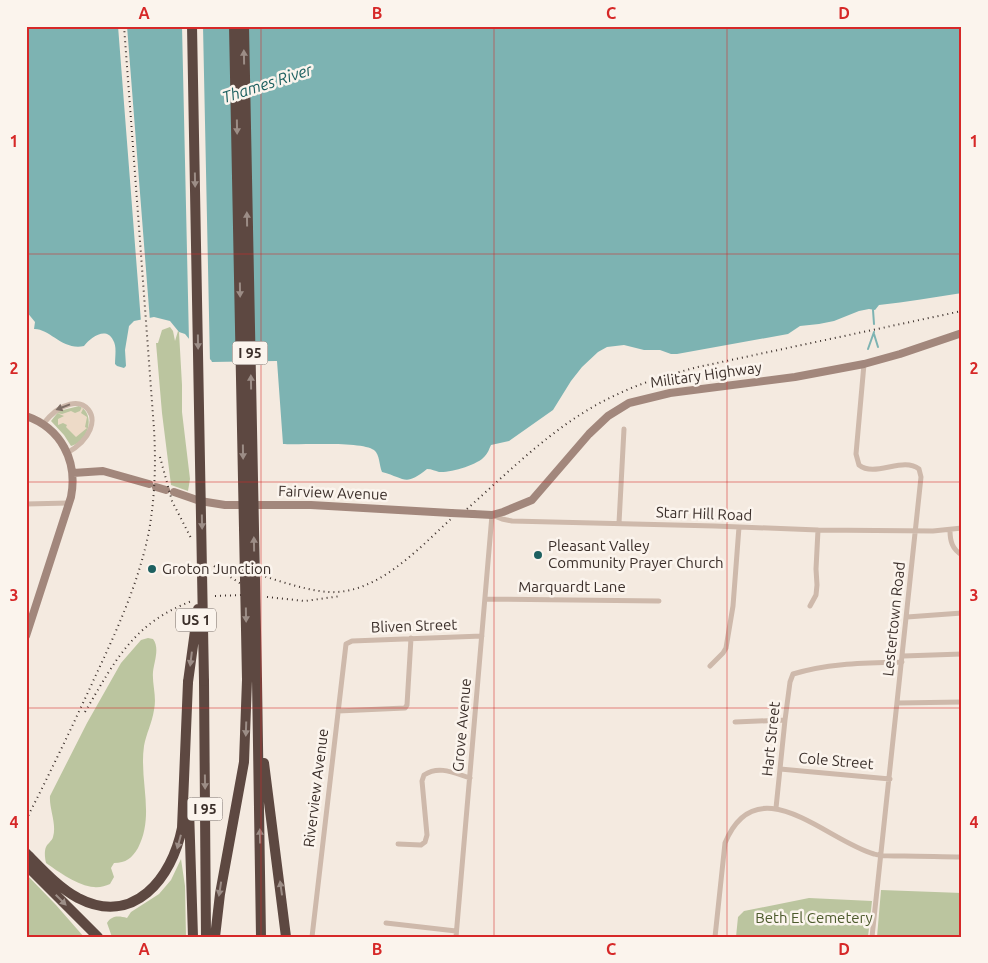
<svg xmlns="http://www.w3.org/2000/svg" width="988" height="963" viewBox="0 0 988 963" font-family="Ubuntu,sans-serif">
<rect width="100%" height="100%" fill="#f4eae0"/>
<!-- green -->
<path fill="#bbc59f" d="M170,327L173,331L175,341L178,331L179,332L182,385V412L190,479L188,491L171,485L162,413L156,343H158L162,330Z
M79,406C91,411 91,427 84,437C82,441 75,445 71,446L64,435L51,421L59,411Z
M148,638L153,639C160,648 154,662 153,672C152,684 157,697 154,710C152,723 146,734 144,746C139,781 155,815 138,848C132,858 126,863 114,863L111,868L114,877L110,884C105,886 99,888 94,887C78,886 59,872 46,863C45,858 44,852 46,847C48,843 52,841 53,837C57,824 49,809 50,796L87,723L121,663L141,640Z
M181,859L185,886L186,937H112L107,923C112,915 119,916 127,918L131,912L159,894L171,880Z
M26,874L56,905L84,937H26Z
M881,890L962,893V937H877Z
M809,898L872,901L868,937H736L738,917L744,911Z"/>
<!-- plaza -->
<path fill="#eddac7" d="M82,407L83,409L81,413L87,417L85,427L87,428L76,437L66,427L67,425L63,423L58,425V419L64,416L57,413L62,414L71,411L75,413L80,411Z"/>
<!-- water -->
<path fill="#7db3b2" d="M26,26H962V293C934,297 907,302 879,305L875,310L869,309L859,311L834,321L819,324L800,326L788,334L677,354H671L660,350H644L624,345L607,347L598,352L582,367L571,381L553,410L509,441L491,445C489,449 488,453 485,456C478,465 450,473 439,472C435,471 432,469 427,469C405,487 405,478 382,472C379,465 380,455 374,450C362,441 301,445 283,444L277,361L212,362L211,360L199,351L185,334L179,332L170,321L154,317L134,321L129,326L125,350L126,366L124,368L117,366L115,364C115,356 117,346 113,340C106,326 90,338 84,346C63,351 49,328 34,329L35,322L26,311Z"/>
<!-- pier -->
<path fill="#f4eae0" d="M118,26H127L150,321L141,322Z
M182,26H203L210,363L197,353L189,342Z"/>
<g fill="none" stroke-linecap="round" stroke-linejoin="round">
<!-- stream -->
<path stroke="#7db3b2" stroke-width="2" d="M873,310L874,324
M874,334L878,347
M868,349L874,332"/>
<!-- street -->
<path stroke="#ceb9ab" stroke-width="5" d="M864,364L856,454L859,465C875,478 903,456 919,469L921,477L872,937
M43,424C81,376 118,424 67,453
M26,504L69,503
M619,523L624,429
M950,530C950,541 952,549 962,555
M485,599L659,601
M810,606L816,595L817,585L816,569L818,530
M907,617L962,613
M903,656L962,654
M710,666L723,653L726,648L733,606L739,527
M898,703L962,702
M338,711L405,708L407,705L411,638
M735,722L785,720
M780,769L890,779
M776,808L785,720L790,682L793,674C828,663 865,663 902,662
M398,844L421,845L425,842L427,835L422,781L424,775C439,765 454,773 470,778
M386,923L456,931
M312,937L346,644L352,641L482,636
M456,937L492,515L502,519L512,521L715,526L818,530L933,531L962,528
M715,937L725,843C757,765 827,841 874,854C883,857 895,856 904,856C924,856 943,857 962,857"/>
<!-- secondary -->
<path stroke="#a2877c" stroke-width="8" d="M26,416C61,428 78,461 71,497L26,636
M73,473L103,471L149,484
M156,487L166,490
M174,492L200,501L225,505H311L451,513
M473,514L492,515L503,512L532,500L589,434L608,416L629,403L670,393L795,377L864,364L900,354L962,333"/>
<!-- highway -->
<path stroke="#5d4841" stroke-width="10" d="M257,680L261,937
M204,681L206,937
M264,763L286,937
M189,809L193,937
M26,853C42,869 58,887 78,898C134,927 172,878 182,828L188,682
M26,865L98,937
M215,937L220,894L244,762L247,680"/>
<!-- rail -->
<path stroke="#3b2f2a" stroke-width="2" stroke-dasharray="1 4" stroke-linecap="butt" d="M160,457L172,501L192,540
M467,509C514,467 560,420 618,394C643,382 671,374 698,367L962,311
M214,566L241,584
M232,566C260,574 300,590 328,592C377,595 418,549 452,518
M215,596L241,595
M267,597L305,601L341,596
M85,712C115,661 133,623 192,601
M26,820C50,773 73,725 95,677C117,630 139,582 149,531C155,497 156,463 154,429L124,26"/>
<!-- secondary-bridge -->
<path stroke="#a2877c" stroke-width="8" d="M451,513L473,514"/>
<!-- highway-bridge -->
<path stroke="#5d4841" stroke-width="10" d="M192,26L204,681
M234,26L247,680
M244,26L257,680
M188,682L198,609"/>
</g>
<!-- one-way arrows -->
<defs><path id="oneway-solid" d="M-6-.8H1V-3.2L6.5 0L1 3.2V.8H-6Z" transform="scale(1.25)"/></defs>
<g fill="#9c8d86">
<use href="#oneway-solid" transform="translate(244 57) rotate(-91)"/>
<use href="#oneway-solid" transform="translate(237 127) rotate(89)"/>
<use href="#oneway-solid" transform="translate(195 180) rotate(89)"/>
<use href="#oneway-solid" transform="translate(247 219) rotate(-91)"/>
<use href="#oneway-solid" transform="translate(240 290) rotate(89)"/>
<use href="#oneway-solid" transform="translate(198 342) rotate(89)"/>
<use href="#oneway-solid" transform="translate(251 382) rotate(-91)"/>
<use href="#oneway-solid" transform="translate(243 452) rotate(89)"/>
<use href="#oneway-solid" transform="translate(202 522) rotate(89)"/>
<use href="#oneway-solid" transform="translate(254 544) rotate(-91)"/>
<use href="#oneway-solid" transform="translate(246 615) rotate(89)"/>
<use href="#oneway-solid" transform="translate(191 659) rotate(97)"/>
<use href="#oneway-solid" transform="translate(246 729) rotate(92)"/>
<use href="#oneway-solid" transform="translate(205 782) rotate(89)"/>
<use href="#oneway-solid" transform="translate(260 836) rotate(-91)"/>
<use href="#oneway-solid" transform="translate(179 842) rotate(105)"/>
<use href="#oneway-solid" transform="translate(281 888) rotate(-98)"/>
<use href="#oneway-solid" transform="translate(220 889) rotate(99)"/>
<use href="#oneway-solid" transform="translate(61 900) rotate(45)"/>
</g>
<use fill="#7d6d64" href="#oneway-solid" transform="translate(63 407) rotate(159)"/>
<!-- grid -->
<path fill="none" stroke="#d62828" stroke-width="1" stroke-opacity="0.55" d="M261,26V937M494,26V937M727,26V937M26,254H962M26,482H962M26,708H962"/>
<!-- markers -->
<g fill="#1d6060" stroke="#fbf4ed" stroke-width="2">
<circle cx="538" cy="555" r="5"/>
<circle cx="152" cy="569" r="5"/>
</g>
<g text-anchor="middle" stroke-width="5" stroke-linejoin="round" paint-order="stroke">
<!-- shield labels -->
<g fill="#fbf4ed" stroke="#756a64" stroke-width="1">
<rect x="232.5" y="341.5" width="35" height="23" rx="4"/>
<rect x="176" y="608.5" width="40" height="23" rx="4"/>
<rect x="187.5" y="797.5" width="35" height="23" rx="4"/>
</g>
<g font-size="14" font-weight="bold" fill="#3b2f2a">
<text x="250" y="358">I 95</text>
<text x="196" y="625">US 1</text>
<text x="205" y="814">I 95</text>
</g>
<!-- street labels -->
<g font-size="15" fill="#3b2f2a" stroke="#fbf4ed">
<text transform="translate(706 375) rotate(-8)" y="5">Military Highway</text>
<text transform="translate(333 493) rotate(2)" y="5">Fairview Avenue</text>
<text transform="translate(704 514) rotate(2)" y="5">Starr Hill Road</text>
<text x="572" y="592">Marquardt Lane</text>
<text transform="translate(894 619) rotate(-84)" y="5">Lestertown Road</text>
<text transform="translate(414 626) rotate(-2)" y="5">Bliven Street</text>
<text transform="translate(462 725) rotate(-85)" y="5">Grove Avenue</text>
<text transform="translate(771 739) rotate(-84)" y="5">Hart Street</text>
<text transform="translate(836 761) rotate(5)" y="5">Cole Street</text>
<text transform="translate(316 788) rotate(-83)" y="5">Riverview Avenue</text>
</g>
<!-- poi labels -->
<g font-size="15" fill="#3b2f2a" stroke="#fbf4ed" text-anchor="start">
<text x="548" y="551">Pleasant Valley<tspan x="548" dy="17">Community Prayer Church</tspan></text>
<text x="162" y="574">Groton Junction</text>
</g>
<!-- park labels -->
<g font-size="15" fill="#4d5b2d" stroke="#fbf4ed">
<text x="814" y="923">Beth El Cemetery</text>
</g>
<!-- water labels -->
<g font-size="16" font-style="italic" fill="#1d6060" stroke="#fbf4ed">
<text transform="translate(267 83) rotate(-18)" y="6">Thames River</text>
</g>
</g>
<!-- border -->
<rect width="988" height="963" fill="none" stroke="#fbf4ed" stroke-width="55"/>
<rect x="28" y="28" width="932" height="908" fill="none" stroke="#d62828" stroke-width="2"/>
<g font-size="16" text-anchor="middle" font-weight="bold" fill="#d62828">
<text x="144" y="19">A</text>
<text x="377" y="19">B</text>
<text x="611" y="19">C</text>
<text x="844" y="19">D</text>
<text x="14" y="147">1</text>
<text x="974" y="147">1</text>
<text x="14" y="374">2</text>
<text x="974" y="374">2</text>
<text x="14" y="601">3</text>
<text x="974" y="601">3</text>
<text x="14" y="828">4</text>
<text x="974" y="828">4</text>
<text x="144" y="955">A</text>
<text x="377" y="955">B</text>
<text x="611" y="955">C</text>
<text x="844" y="955">D</text>
</g>
</svg>
